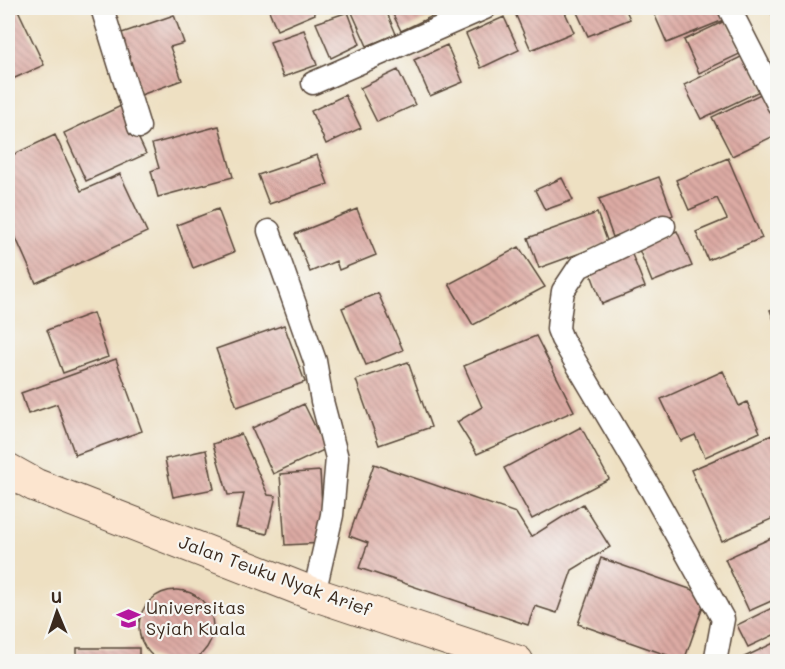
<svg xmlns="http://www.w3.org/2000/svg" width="785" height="669" viewBox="0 0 785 669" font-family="Mali,sans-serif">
<defs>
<pattern id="building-back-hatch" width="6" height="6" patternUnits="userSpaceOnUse" patternTransform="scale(1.5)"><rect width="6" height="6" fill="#ddaba4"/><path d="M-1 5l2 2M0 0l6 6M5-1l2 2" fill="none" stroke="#b48b85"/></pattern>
</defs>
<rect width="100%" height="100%" fill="#f6f6f2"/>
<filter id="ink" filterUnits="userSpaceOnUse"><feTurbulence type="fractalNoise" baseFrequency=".0167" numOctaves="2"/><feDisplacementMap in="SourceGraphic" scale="12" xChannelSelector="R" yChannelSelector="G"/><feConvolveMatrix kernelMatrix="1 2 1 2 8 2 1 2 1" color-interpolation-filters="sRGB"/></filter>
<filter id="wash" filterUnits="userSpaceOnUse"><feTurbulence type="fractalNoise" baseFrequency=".008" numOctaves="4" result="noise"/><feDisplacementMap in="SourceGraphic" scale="24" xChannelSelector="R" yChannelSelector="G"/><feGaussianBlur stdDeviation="1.35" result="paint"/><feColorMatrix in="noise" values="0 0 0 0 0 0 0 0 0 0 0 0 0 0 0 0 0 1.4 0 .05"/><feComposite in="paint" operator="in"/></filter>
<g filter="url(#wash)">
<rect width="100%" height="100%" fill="#eee0c2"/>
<g id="blocks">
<!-- building -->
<path fill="url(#building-back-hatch)" d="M8,8H17L44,65L8,81Z
M268,8H313L315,14L277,30Z
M350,8H385L396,34L367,46Z
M390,8H434L437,14L401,31Z
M522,8H563L574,32L531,50L514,11Z
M575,8H625L630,19L588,36Z
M655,8H721L726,19L667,43L652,9Z
M769,8H778V26Z
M348,12L360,44L331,58L316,23Z
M174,15L184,43L170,47L182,80L141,95L119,34Z
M504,17L519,50L481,68L466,34Z
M727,20L742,53L699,73L684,40Z
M304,30L317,65L283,77L270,42Z
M447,45L463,82L430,96L414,60Z
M747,54L764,89L701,119L684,85Z
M398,70L415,105L377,122L360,88Z
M767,91L778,113V134L732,156L712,117Z
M345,95L361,128L326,144L311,111Z
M123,105L146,154L86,181L64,133Z
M219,126L233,177L158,197L151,171L159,168L152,144Z
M55,135L81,191L120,174L147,232L36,283L8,220V157Z
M317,155L328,184L269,204L258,175Z
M728,158L762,238L708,260L696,232L727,219L717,198L689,210L676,180Z
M659,177L673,215L613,237L599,199Z
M562,178L573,200L545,210L535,190Z
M218,209L234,252L193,268L177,225Z
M357,209L376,255L339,270L336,261L310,272L295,234Z
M597,213L608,243L539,268L528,238Z
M677,231L692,266L652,282L638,247Z
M519,247L545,287L473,325L449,284Z
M631,252L645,287L602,304L589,269Z
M378,293L403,350L366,365L342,308Z
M778,307V328H777L770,310Z
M93,313L108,357L63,373L47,330Z
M284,325L305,382L237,407L216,349Z
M536,336L574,411L477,454L457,422L482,407L464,366Z
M116,359L142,431L75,455L57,404L28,414L21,393Z
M408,362L431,427L379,445L356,380Z
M723,371L739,406L747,402L760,432L705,457L695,435L681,441L661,399Z
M304,404L326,449L273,474L252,428Z
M581,427L609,479L532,519L504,468Z
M241,434L268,495L276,496L267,534L236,527L244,494L228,495L213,444Z
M772,435L778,448V516L722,541L691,470Z
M206,450L214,489L173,497L165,459Z
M374,464L516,513L531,537L583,504L610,547L572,570L557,613L535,606L528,625L359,568L368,543L349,536Z
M320,471L324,543L285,545L280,474Z
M778,535V598L749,611L725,559Z
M601,558L707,595L684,661L578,624Z
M139 627a37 37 0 1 1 74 0a37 37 0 1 1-74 0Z
M778,605V633L748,647L737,625Z
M778,641V662H734Z
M77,648H139V662H77Z"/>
</g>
</g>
<g filter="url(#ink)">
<use href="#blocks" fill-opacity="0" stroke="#564537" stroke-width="1.5"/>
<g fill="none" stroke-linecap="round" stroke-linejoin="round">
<defs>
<path id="street" d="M102,8L139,127
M729,8L778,104
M313,83L485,8
M664,226L579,267L563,291L559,318L558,329L562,339L652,491L723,619L715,662
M269,231L315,361L322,401L337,458L332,515L314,594"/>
<path id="secondary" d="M8,470L35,485L314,594L517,662"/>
</defs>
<!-- street casing -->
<use href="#street" stroke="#564537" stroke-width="25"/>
<!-- secondary casing -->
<use href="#secondary" stroke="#564537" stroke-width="35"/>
<!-- street -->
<use href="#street" stroke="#fff" stroke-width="22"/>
<!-- secondary -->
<use href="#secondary" stroke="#fce5cf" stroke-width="33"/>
</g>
</g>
<!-- icons -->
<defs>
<symbol id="university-bare" viewBox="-9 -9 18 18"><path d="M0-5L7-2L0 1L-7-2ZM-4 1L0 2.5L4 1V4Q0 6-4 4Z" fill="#b5179e" stroke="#f6f6f2" stroke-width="2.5" paint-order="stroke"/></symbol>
</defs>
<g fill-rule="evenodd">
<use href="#university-bare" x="112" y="602" width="33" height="33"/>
</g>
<g text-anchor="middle" stroke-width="4.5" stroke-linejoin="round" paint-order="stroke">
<!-- street labels -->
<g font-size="18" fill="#3b2a1e" stroke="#f6f6f2">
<text transform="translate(275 576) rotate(20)" y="6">Jalan Teuku Nyak Arief</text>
</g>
<!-- poi labels -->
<g font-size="18" fill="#3b2a1e" stroke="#f6f6f2" text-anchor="start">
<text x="146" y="614">Universitas<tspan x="146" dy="21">Syiah Kuala</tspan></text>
</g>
</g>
<!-- margin -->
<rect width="785" height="669" fill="none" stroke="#f6f6f2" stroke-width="30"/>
<!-- north arrow -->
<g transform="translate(57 612) rotate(358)" stroke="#f6f6f2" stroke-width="4.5" paint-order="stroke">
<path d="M0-4.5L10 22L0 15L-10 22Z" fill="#3b2a1e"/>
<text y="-9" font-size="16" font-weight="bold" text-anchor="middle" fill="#3b2a1e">U</text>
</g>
</svg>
